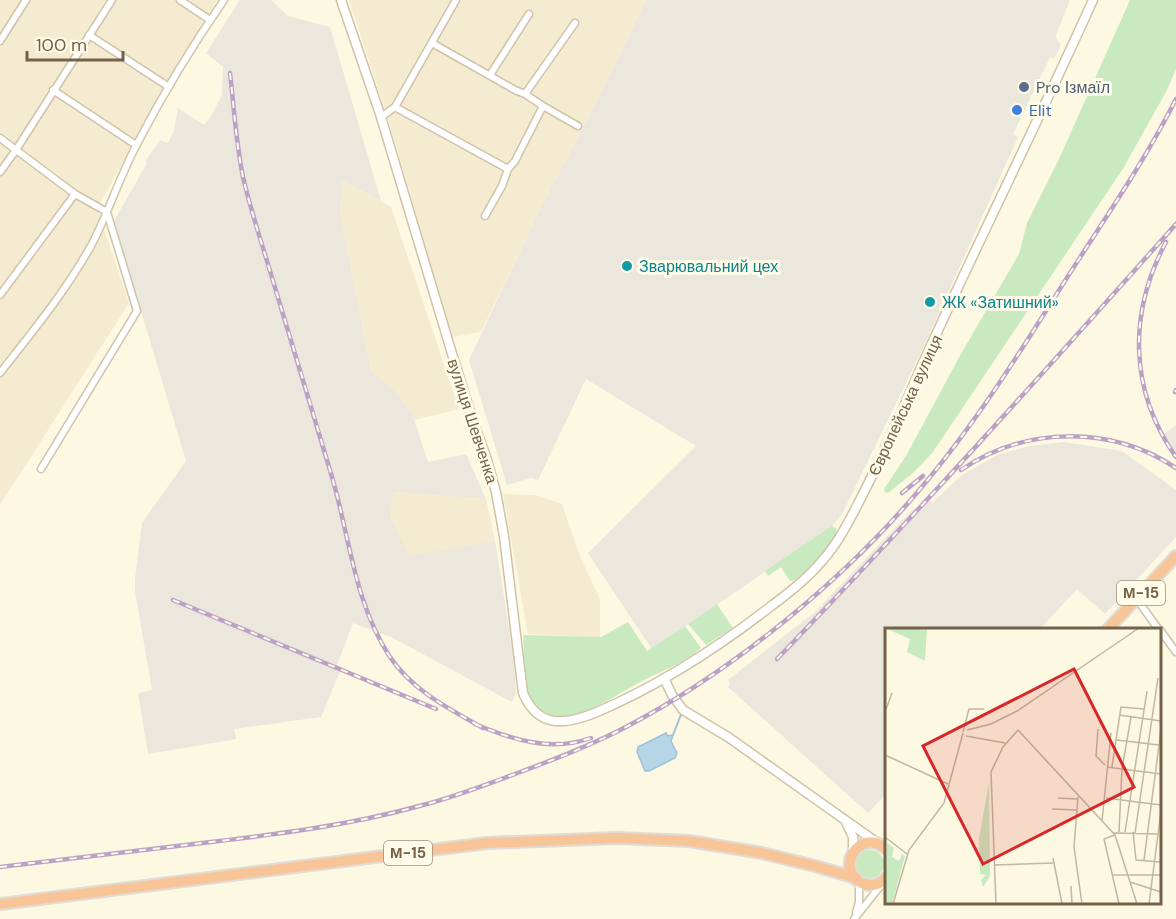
<svg xmlns="http://www.w3.org/2000/svg" width="1176" height="919" viewBox="0 0 1176 919" font-family="'DM Sans',sans-serif">
<rect width="100%" height="100%" fill="#fcf8e2"/>
<!-- residential -->
<path fill="#f4ebd0" d="M0,0H217L97,208L129,303L0,505Z
M349,0H646L602,91L539,211L481,332L452,337L390,125Z
M342,181L391,207L459,409L414,420L412,413L393,389L371,371L340,212Z
M394,492L486,499L495,541L408,557L390,515Z
M503,494L535,495L562,504L579,554L600,600V637L528,634Z"/>
<!-- industrial -->
<path fill="#ebe7dd" d="M240,0H271L288,16L330,27L381,201L342,181L340,212L371,371L393,389L412,413L428,462L466,454L486,499L394,492L390,516L409,556L495,541L514,659L516,693L512,702L391,637L353,623L337,665L342,667L321,717L234,729L236,739L148,754L138,693L152,690L135,591V579L142,523L186,461L114,221L147,163L145,161L160,140L168,143L174,131L178,108L204,125L211,116L222,95L223,67L206,53Z
M646,0H1070L1056,35L1057,40L1061,45L1054,59L1050,57L1013,134L1018,137L924,346L842,514L832,526L652,649L588,553L696,446L586,379L538,480L531,478L507,485L469,360L539,211L602,91Z
M1176,425V452L1164,434Z
M1064,442L1122,451L1176,490V537L1105,614L1077,589L1040,629L886,630V794L868,813L728,687L730,683L728,680L816,611L914,508L919,512L930,500L932,503L962,475L997,455L1030,446Z"/>
<!-- green -->
<path fill="#c9eac1" d="M1130,0H1176V69L1167,90L1124,167L933,452L913,473L888,493L885,492L884,489L906,456L962,352L1019,254L1027,223L1059,159Z
M832,526L837,529C832,550 810,568 793,581H790L781,567L768,576L765,571Z
M717,604L733,628L706,645L688,624Z
M628,622L647,651L685,626L701,648C686,662 662,671 644,680C620,692 565,733 539,710C522,696 525,656 523,635L601,637Z
M856 864a14 14 0 1 1 28 0a14 14 0 1 1-28 0Z"/>
<!-- water -->
<path fill="#b6d5e6" stroke="#9dc3d8" stroke-width="1.5" d="M666,733L668,736L673,735L671,741L677,753L675,758L649,771H645L637,752L638,747Z"/>
<g fill="none" stroke-linecap="round" stroke-linejoin="round">
<!-- stream -->
<path stroke="#9dc3d8" stroke-width="2" d="M673,735L682,712"/>
<defs>
<path id="street" d="M180,0L210,20
M89,35L169,87
M0,41L26,0
M432,43L515,90L525,94L543,106L578,126
M490,75L529,14
M53,90L136,145
M525,94L575,23
M395,107L508,169
M381,117L395,107L456,0
M0,138L75,194L107,212
M0,172L16,150L112,0
M485,216L502,186L508,169L515,161L543,106
M0,295L75,194
M0,373C33,331 66,291 92,244C109,211 120,176 137,144C163,94 192,46 224,0
M41,469L137,311L107,212
M1136,598L1159,630
M1160,630L1176,652
M856,913L859,902V882
M854,919L882,884"/>
<path id="secondary" d="M341,0L381,117L453,357L474,424L486,457L496,492L504,536L523,693C538,729 566,725 597,712C658,686 714,650 766,610C786,595 806,580 822,561C840,541 851,517 863,494C885,451 904,407 923,363C978,242 1038,122 1093,0
M664,678L672,695L683,710L728,737L879,844
M846,822L853,837V853"/>
<path id="highway" d="M1107,630L1176,556
M886,849C858,825 833,873 864,884C873,887 880,884 886,878
M0,904L487,843L617,838L689,841L762,853L815,866L856,878"/>
</defs>
<!-- street casing -->
<use href="#street" stroke="#d0c3ac" stroke-width="9"/>
<!-- secondary casing -->
<use href="#secondary" stroke="#d1c2a6" stroke-width="11"/>
<!-- highway casing -->
<use href="#highway" stroke="#e0dcd7" stroke-width="14"/>
<!-- street -->
<use href="#street" stroke="#fff" stroke-width="6"/>
<!-- secondary -->
<use href="#secondary" stroke="#fff" stroke-width="8"/>
<!-- highway -->
<use href="#highway" stroke="#f8c598" stroke-width="10"/>
<defs>
<path id="rail" d="M230,73C234,108 236,143 243,177C251,212 263,247 273,281C293,347 313,412 332,477C350,538 354,602 390,657C413,691 448,708 483,728
M1166,242C1128,314 1129,390 1176,457
M1175,392L1176,390
M961,470C1025,426 1111,425 1176,468
M902,493L923,476
M173,600L436,709
M777,659C914,517 1045,371 1176,224
M475,724C513,740 551,752 591,738
M0,867C65,859 129,852 194,844C271,835 348,826 423,805C454,797 485,785 515,774C553,760 590,746 626,727C733,671 844,580 921,488C975,424 1019,354 1063,284C1101,224 1144,163 1176,99"/>
</defs>
<!-- rail casing -->
<use href="#rail" stroke="#bca1c6" stroke-width="4.5"/>
<!-- rail -->
<use href="#rail" stroke="#fffbe9" stroke-width="2" stroke-dasharray="7" stroke-linecap="butt"/>
</g>
<!-- markers -->
<circle fill="#5c6f8a" stroke="#fffbe9" stroke-width="2" cx="1024" cy="87" r="6"/>
<circle fill="#3f7fe0" stroke="#fffbe9" stroke-width="2" cx="1017" cy="110" r="6"/>
<g fill="#0f9aa8" stroke="#fffbe9" stroke-width="2">
<circle cx="627" cy="266" r="6"/>
<circle cx="930" cy="302" r="6"/>
</g>
<g text-anchor="middle" stroke-width="6" stroke-linejoin="round" paint-order="stroke">
<!-- shield labels -->
<g fill="#fffbe9" stroke="#9e8f78" stroke-width="1.5">
<rect x="1117" y="581" width="48" height="24" rx="4.5"/>
<rect x="384" y="841" width="48" height="24" rx="4.5"/>
</g>
<g font-size="15" font-weight="bold" fill="#746148">
<text x="1141" y="598">М-15</text>
<text x="408" y="858">М-15</text>
</g>
<!-- service labels -->
<g font-size="16" fill="#4e5e75" stroke="#fffbe9" text-anchor="start">
<text x="1036" y="93">Pro Ізмаїл</text>
</g>
<!-- shop labels -->
<g font-size="16" fill="#366cbe" stroke="#fffbe9" text-anchor="start">
<text x="1029" y="116">Elit</text>
</g>
<!-- culture labels -->
<g font-size="16" fill="#0d838f" stroke="#fffbe9" text-anchor="start">
<text x="639" y="272">Зварювальний цех</text>
<text x="942" y="308">ЖК «Затишний»</text>
</g>
<!-- street labels -->
<g font-size="16" fill="#746148" stroke="#fffbe9">
<text transform="translate(905 405) rotate(-65)" y="6">Європейська вулиця</text>
<text transform="translate(473 421) rotate(72)" y="6">вулиця Шевченка</text>
</g>
</g>
<!-- overview -->
<g transform="translate(885 628)">
<rect width="276" height="276" fill="#fcf8e2"/>
<path d="M0,0H42L40,33L22,24L25,11ZM104,154L105,248L98,259L96,252L101,247L95,246L94,211ZM2,215L9,220L7,229L14,233L17,226L20,228L7,276H0V271Z" fill="#c9eac1"/>
<path fill="none" stroke="#c2b79f" stroke-width="1.5" d="M0,84L7,65M234,87L276,93M213,101L211,128L220,137M82,102L106,96L132,83L254,0M78,104L84,81H99M81,108L120,115M232,112L274,117M0,127L63,156M222,139L276,146M227,139L236,79L259,81M193,169L189,219L197,276M173,170L192,171M221,170L276,177M167,181L191,182M217,193L226,105M234,204L237,141L246,89M240,204L262,63M248,204L251,232L276,234M229,205L272,206M250,205L273,50M230,207L219,211L234,276M0,209L22,226M168,230L177,276M259,232L276,102M110,237L168,235M227,247H276M245,254L276,264M186,258L187,276M8,276L24,222L59,175L78,105M111,276L106,144L118,119L133,102L230,207L252,276M264,276L276,183"/>
<path fill="#d62828" fill-opacity="0.15" stroke="#d62828" stroke-width="3" d="M189,41L249,159L98,236L38,118Z"/>
<rect width="276" height="276" fill="none" stroke="#746148" stroke-width="3"/>
</g>
<!-- scale -->
<path d="M27 51v9h96v-9" fill="none" stroke="#746148" stroke-width="3"/>
<text x="36" y="51" font-size="18" fill="#746148" stroke="#fffbe9" stroke-width="4.5" paint-order="stroke">100 m</text>
</svg>
